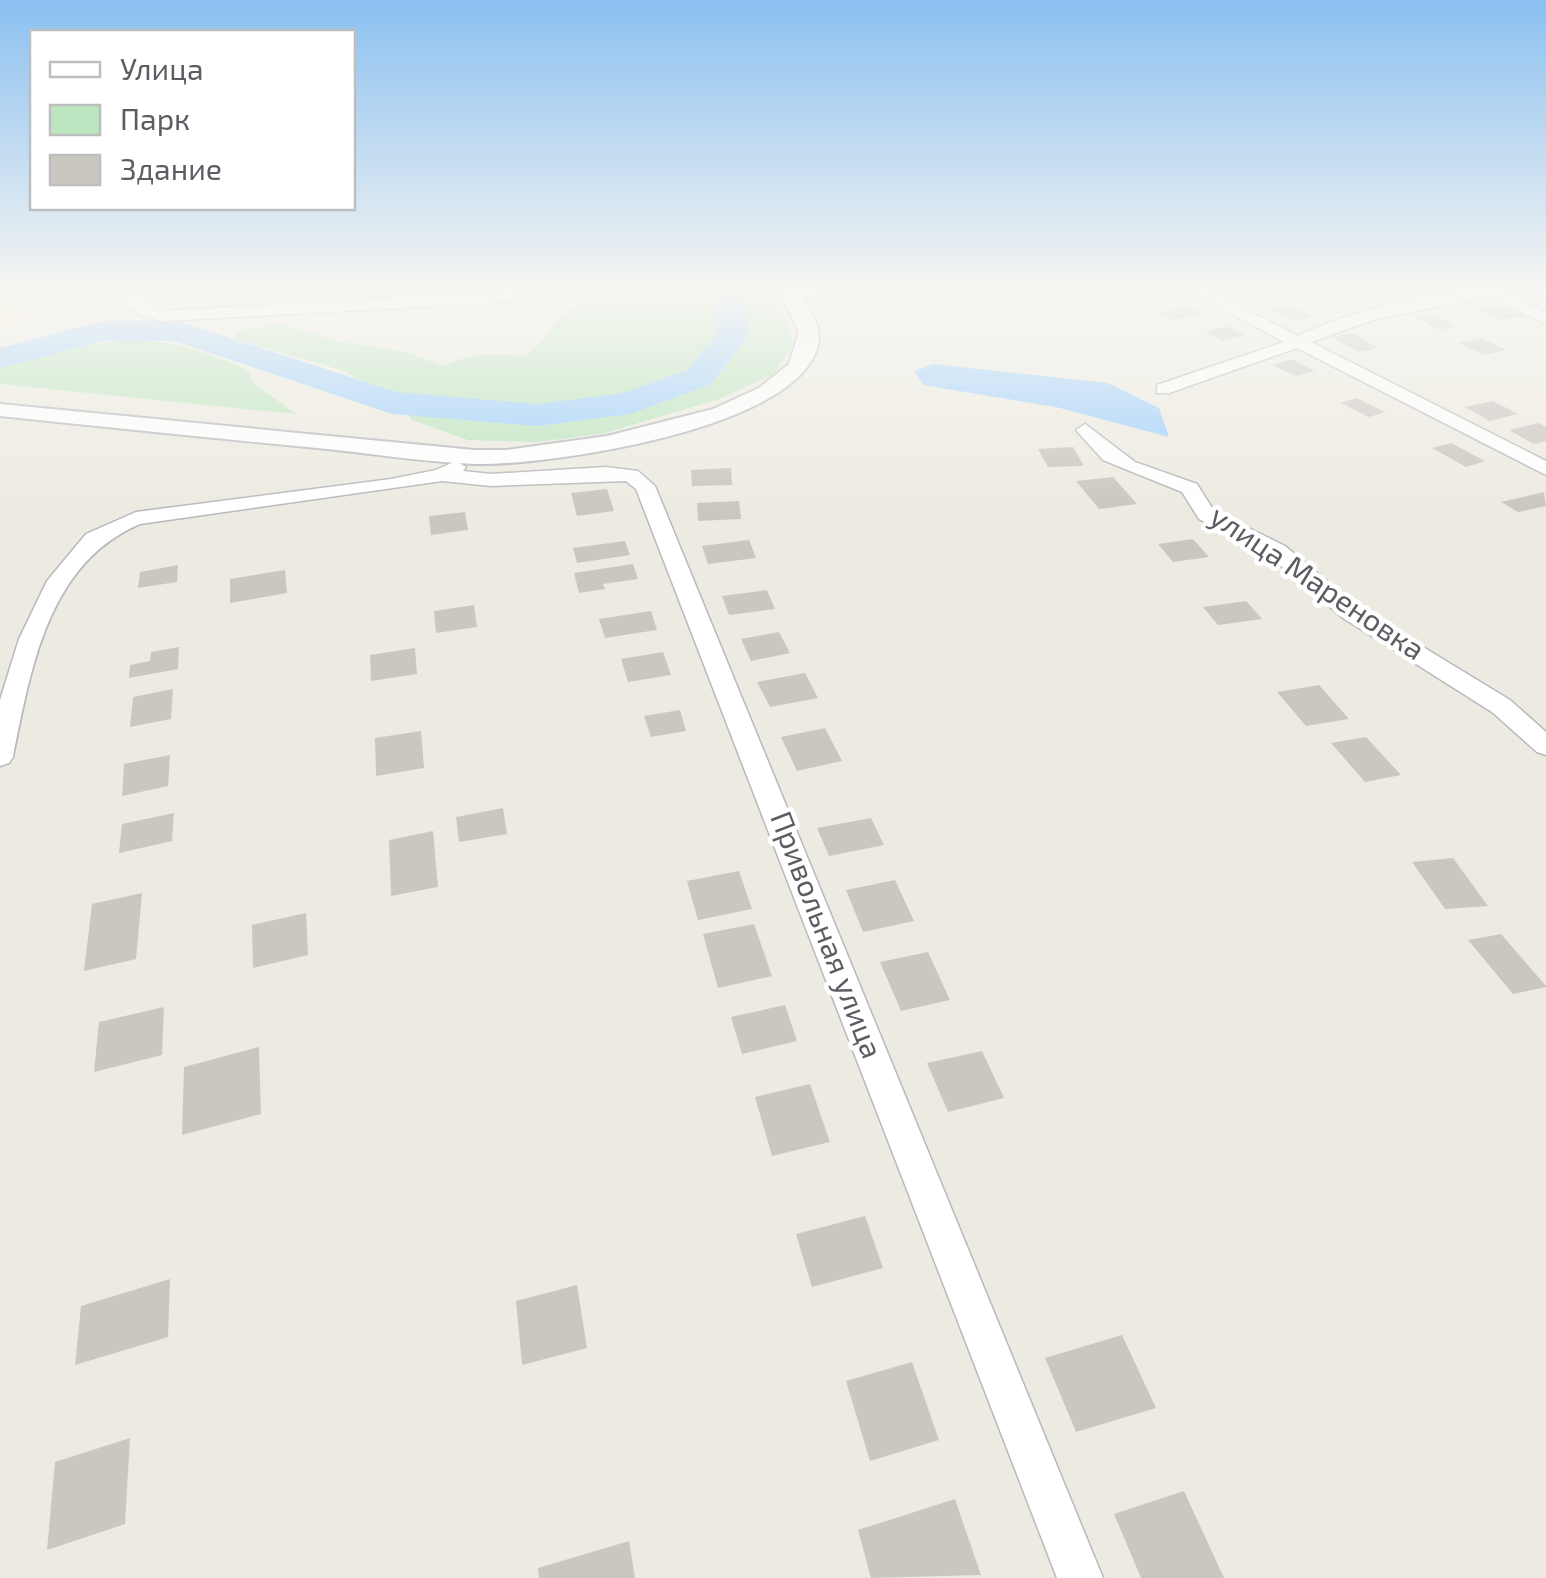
<svg xmlns="http://www.w3.org/2000/svg" width="1546" height="1578" viewBox="0 0 1546 1578" font-family="'Exo 2',sans-serif">
<rect width="100%" height="100%" fill="#edebe1"/>
<!-- green -->
<path fill="#bde5bf" d="M601,289H770L794,342L774,374L719,399L605,433L538,442L468,440L412,420L389,390L366,384L345,371L234,339L239,331L279,324L342,342L406,352L444,366C470,353 497,352 525,357L546,337L557,318Z
M124,340C171,340 208,351 249,371L252,382L296,414L0,384V369L4,366L55,350Z"/>
<!-- sand -->
<path fill="#faf2cf" d="M0,289H54L0,332Z"/>
<!-- water -->
<path fill="#9fd1ff" d="M933,364L1108,383L1159,408L1169,437L1056,407L923,385L914,371Z"/>
<g fill="none" stroke-linecap="round" stroke-linejoin="round">
<!-- river -->
<path fill="#9fd1ff" fill-rule="evenodd" d="M712,289H742L750,333L711,384L630,414L538,426L392,414L175,341H102L0,368V348L101,321H178L396,392L538,404L624,393L687,370L718,332Z"/>
</g>
<!-- building -->
<path fill="#cac7c0" d="M352,289L350,301L327,303L329,291Z
M372,289H393L392,299L370,301Z
M1138,289H1153L1170,297L1150,302L1128,291Z
M1234,289H1268L1277,294L1254,299Z
M293,292L289,304L267,306L270,294Z
M1391,292L1413,302L1393,306L1371,296Z
M1288,304L1313,316L1293,320L1269,308Z
M1506,304L1532,317L1498,319L1477,309Z
M1187,306L1201,313L1174,320L1160,313Z
M1433,314L1457,326L1440,330L1416,318Z
M1226,326L1244,335L1222,341L1205,332Z
M1352,333L1379,348L1358,352L1331,337Z
M1482,338L1506,350L1484,355L1459,343Z
M1292,359L1315,371L1295,376L1272,365Z
M1356,398L1385,412L1369,417L1341,403Z
M1493,401L1518,414L1490,421L1465,407Z
M1538,423L1546,427V441L1534,444L1509,430Z
M1451,443L1485,461L1466,467L1432,448Z
M1073,447L1084,466L1048,467L1038,449Z
M731,468L732,485L692,486L691,470Z
M1113,477L1137,504L1099,509L1076,481Z
M607,489L614,511L577,516L571,493Z
M1544,492L1546,506L1518,512L1501,502Z
M739,501L741,519L698,521L697,503Z
M465,512L468,530L431,535L429,516Z
M1193,539L1209,557L1173,562L1158,544Z
M749,540L756,558L708,564L702,546Z
M625,541L630,555L577,563L573,548Z
M633,564L638,579L603,584L605,589L579,593L574,573Z
M178,565L177,582L138,588L140,572Z
M285,570L287,593L230,603V579Z
M767,590L775,609L729,615L722,596Z
M1246,601L1262,619L1218,625L1203,607Z
M474,605L477,627L436,633L434,611Z
M651,611L657,630L605,638L599,619Z
M779,632L790,653L751,661L741,639Z
M179,647L178,669L129,678L130,665L150,661L151,652Z
M415,648L417,674L371,681L370,655Z
M663,652L671,675L628,682L621,659Z
M805,673L818,698L770,707L757,682Z
M1319,685L1349,719L1306,726L1277,692Z
M173,689L171,719L130,727L133,697Z
M680,710L686,731L651,737L644,716Z
M825,728L842,761L797,771L781,737Z
M421,731L424,768L376,776L375,738Z
M1366,737L1401,775L1365,782L1331,743Z
M170,755L168,786L122,796L124,764Z
M503,808L507,834L459,842L456,817Z
M174,813L172,841L119,853L122,824Z
M871,818L884,845L829,856L817,828Z
M433,831L438,887L391,896L389,840Z
M1453,858L1488,906L1445,909L1412,862Z
M739,871L752,909L698,920L687,881Z
M895,880L914,921L863,932L846,890Z
M142,893L136,959L84,971L92,904Z
M306,913L308,955L253,968L252,925Z
M754,924L772,976L718,988L703,934Z
M1501,934L1546,986V987L1513,994L1468,940Z
M928,952L950,1000L901,1011L880,962Z
M785,1005L797,1041L742,1054L731,1017Z
M164,1007L162,1055L94,1072L99,1022Z
M259,1047L261,1114L182,1135L184,1067Z
M982,1051L1004,1098L948,1112L927,1063Z
M810,1084L830,1142L772,1156L755,1097Z
M865,1216L883,1268L812,1287L796,1234Z
M170,1279L168,1337L75,1365L81,1306Z
M577,1285L587,1348L522,1365L516,1301Z
M1122,1335L1156,1408L1076,1432L1045,1358Z
M912,1362L939,1440L870,1461L846,1381Z
M130,1438L125,1524L47,1550L55,1462Z
M1184,1491L1224,1578H1141L1114,1514Z
M955,1499L981,1575L871,1578L858,1530Z
M629,1541L635,1578H539L538,1568Z"/>
<g fill="none" stroke-linecap="round" stroke-linejoin="round">
<defs>
<path id="minor" d="M129,289H143L142,302L162,311L511,292L519,297L511,302L162,321L140,315L128,307Z
M813,289H846L792,302L784,297Z
M1187,289H1205L1298,336C1365,304 1446,289 1517,289L1507,294L1546,313V324L1490,297L1379,318L1311,342L1546,461V475L1297,348L1169,393H1157V385L1284,342Z
M1085,424L1135,462L1197,484L1214,511L1285,546L1359,608L1510,700L1546,732V755L1537,752L1492,712L1343,618L1269,556L1199,519L1182,492L1103,460L1076,430Z
M456,461L466,467L463,471L491,474L606,467L638,471L655,486L1103,1578H1057L636,489L626,481L491,486L442,481L140,524C48,563 31,668 13,757L9,763L0,766V700L19,639L47,581L86,534L136,512L391,479L436,470Z"/>
<path id="tertiary" d="M779,289H797C804,302 819,321 819,337C815,428 546,466 475,464C422,462 369,453 317,448C211,438 106,427 0,416V404L474,450H506L607,436L713,409L759,388L789,364L799,332Z"/>
</defs>
<!-- minor casing -->
<use href="#minor" stroke="#b7b9be" stroke-width="3"/>
<!-- tertiary casing -->
<use href="#tertiary" stroke="#b7b9be" stroke-width="4"/>
<!-- minor -->
<use href="#minor" fill="#fff" fill-rule="evenodd"/>
<!-- tertiary -->
<use href="#tertiary" fill="#fff" fill-rule="evenodd"/>
</g>
<!-- sky -->
<linearGradient id="sky" x2="0" y2="1"><stop stop-color="#8bc0f1"/><stop offset="0.57" stop-color="#f7f6f2"/><stop offset="1" stop-color="#f7f6f2" stop-opacity="0"/></linearGradient>
<rect width="1546" height="510" fill="url(#sky)"/>
<g text-anchor="middle" stroke-width="9" stroke-linejoin="round" paint-order="stroke">
<!-- street labels -->
<g font-size="30" fill="#5a5d62" stroke="#fff">
<text transform="translate(1317 583) rotate(34)" y="10">улица Мареновка</text>
<text transform="translate(826 935) rotate(69)" y="10">Привольная улица</text>
</g>
</g>
<!-- legend -->
<rect x="30" y="30" width="325" height="180" fill="#ffffff" stroke="#bdbec0" stroke-width="2.5"/>
<rect x="50" y="62" width="50" height="15" fill="#ffffff" stroke="#bdbec0" stroke-width="2.5"/>
<text x="120" y="80" font-size="30" fill="#5a5d62">Улица</text>
<rect x="50" y="105" width="50" height="30" fill="#bde5bf" stroke="#bdbec0" stroke-width="2.5"/>
<text x="120" y="130" font-size="30" fill="#5a5d62">Парк</text>
<rect x="50" y="155" width="50" height="30" fill="#cac7c0" stroke="#bdbec0" stroke-width="2.5"/>
<text x="120" y="180" font-size="30" fill="#5a5d62">Здание</text>
</svg>
